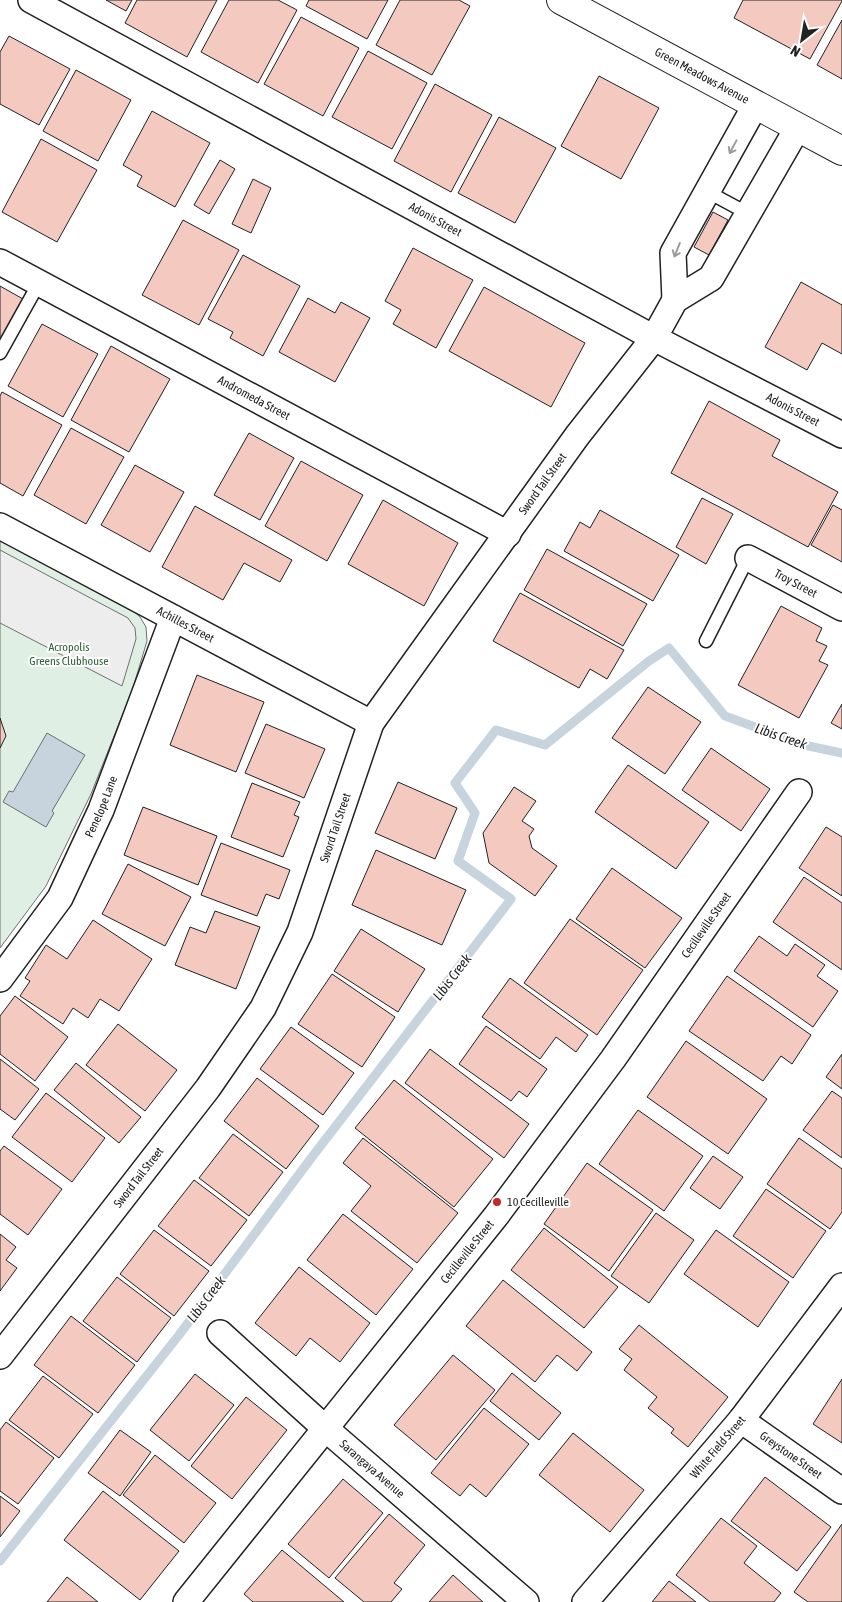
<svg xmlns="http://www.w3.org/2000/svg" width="842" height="1602" viewBox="0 0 842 1602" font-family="'Asap Condensed',sans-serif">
<rect width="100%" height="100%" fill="#fff"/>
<!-- green -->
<path fill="#e0efe3" stroke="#6f6f6f" d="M0,539L127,605L140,617L146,627L147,641L132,691L91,794L46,886L0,948Z"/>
<!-- parking -->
<path fill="#ededed" stroke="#6f6f6f" d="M0,550L128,618L135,628L136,639L122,686L0,623Z"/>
<!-- water -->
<path fill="#c7d3dd" stroke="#6f6f6f" d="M47,733L85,755L52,811L54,813L46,827L3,802L9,791L13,792Z"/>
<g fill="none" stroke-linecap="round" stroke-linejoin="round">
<!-- stream -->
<path stroke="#c7d3dd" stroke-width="9" d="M0,1561L179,1335L312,1157L511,899L458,861L475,813L455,783L496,730L545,745L649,661L669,648L725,716L804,745L842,753"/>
</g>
<!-- building -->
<path fill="#f3c9c0" stroke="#222" d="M106,0H132L126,11Z
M137,0H217L187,57L125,23Z
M229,0H278L297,10L258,83L201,52Z
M309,0H388L367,39L306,6Z
M400,0H459L470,6L432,75L376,45Z
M743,0H842V1L810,59L734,18Z
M301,17L359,48L323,116L264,84Z
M842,20V79L817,65Z
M9,36L70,69L39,125L0,104V52Z
M368,51L427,83L392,149L332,117Z
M76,70L131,100L98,161L43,131Z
M599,76L659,108L621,179L561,146Z
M435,84L492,115L451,192L394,161Z
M152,111L210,143L175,207L137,186L142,176L123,165Z
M499,117L556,148L515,223L458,193Z
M41,139L97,170L57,242L2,212Z
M220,160L235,169L209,214L194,205Z
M253,179L271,188L251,233L232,224Z
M713,212L728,220L709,255L694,247Z
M183,220L239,250L199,325L142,295Z
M413,248L473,280L436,348L393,324L401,310L385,301Z
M243,255L300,286L263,356L230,338L233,332L208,319Z
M801,282L842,305V354L822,343L807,370L765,347Z
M0,286L23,299L0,341Z
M484,287L585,343L551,407L449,351Z
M308,298L335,313L341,302L370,318L335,382L279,352Z
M42,324L98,354L63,417L8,386Z
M111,346L170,379L129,452L71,420Z
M2,392L62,425L23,496L0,483V396Z
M709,401L780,440L772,456L838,492L808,547L671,473Z
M71,428L124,457L86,524L34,495Z
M249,433L294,458L260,520L214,495Z
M301,461L363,495L327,561L265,526Z
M135,465L184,492L150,552L101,525Z
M702,498L733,514L706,564L676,547Z
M383,500L458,543L424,606L348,564Z
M833,505L842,510V562L811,545Z
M195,506L292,560L280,582L244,563L223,600L162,567Z
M600,510L679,555L653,601L564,551L580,522L590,528Z
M547,549L647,604L623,646L524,590Z
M520,593L624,650L607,679L590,669L579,688L493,641Z
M781,606L822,628L816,641L827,646L819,661L828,665L799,718L738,685Z
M197,675L264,702L236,772L170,745Z
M648,687L701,722L665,774L612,738Z
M842,704V729L831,723Z
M0,718L6,736L0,748Z
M266,724L325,749L304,798L245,773Z
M711,748L770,789L741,831L682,790Z
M628,765L709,822L676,869L595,812Z
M398,782L457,808L435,859L375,833Z
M252,783L300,802L294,815L299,817L283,857L231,837Z
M514,787L536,801L522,821L534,829L529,836L532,848L557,866L535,896L489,863L483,833Z
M143,807L217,836L198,885L124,855Z
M826,827L842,837V896L799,868Z
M221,843L290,870L279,899L266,894L257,916L201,895Z
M376,850L466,890L442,945L352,905Z
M128,864L191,897L165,946L102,914Z
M612,868L682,918L645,968L576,919Z
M804,877L842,903V970L773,922Z
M215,911L260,927L236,989L175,965L190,927L206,933Z
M570,919L643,970L597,1035L524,983Z
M93,920L152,959L119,1011L100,999L88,1018L73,1008L63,1024L20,996L30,981L25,978L46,945L67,959Z
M361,929L425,969L398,1012L334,971Z
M759,936L787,956L795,944L825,965L817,976L838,991L813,1027L734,971Z
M332,974L395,1017L362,1067L298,1024Z
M727,976L811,1035L792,1064L781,1056L763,1081L689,1031Z
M510,978L588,1035L576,1052L556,1037L540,1059L482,1017Z
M15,996L68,1037L35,1081L0,1054V1016Z
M118,1024L177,1070L145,1111L86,1065Z
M486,1026L547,1069L527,1097L519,1091L511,1101L459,1064Z
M291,1027L354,1073L323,1115L260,1069Z
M686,1041L767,1099L728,1154L647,1097Z
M430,1049L529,1124L504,1158L405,1083Z
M842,1054V1089L826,1077Z
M0,1059L39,1089L15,1120L0,1109Z
M76,1063L141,1117L119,1143L54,1090Z
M257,1078L319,1126L286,1169L224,1121Z
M394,1080L493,1159L454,1207L355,1128Z
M832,1091L842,1098V1158L803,1130Z
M46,1093L105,1138L72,1182L12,1137Z
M638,1110L703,1156L664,1211L599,1164Z
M233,1134L283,1172L249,1216L199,1178Z
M363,1138L458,1213L417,1263L351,1211L371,1186L343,1163Z
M799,1138L842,1169V1212L830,1229L767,1184Z
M4,1146L62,1189L28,1235L0,1214V1151Z
M713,1156L743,1177L720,1209L690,1188Z
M587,1163L653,1210L609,1271L544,1224Z
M194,1180L247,1220L211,1266L158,1226Z
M766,1189L826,1231L793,1278L733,1236Z
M656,1213L694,1240L649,1303L611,1276Z
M343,1214L413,1269L376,1315L307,1260Z
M544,1228L618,1287L584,1328L511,1270Z
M154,1230L209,1271L174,1316L120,1274Z
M716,1230L789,1282L758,1327L684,1274Z
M0,1234L16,1247L6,1260L17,1268L0,1291Z
M299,1267L370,1323L340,1362L310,1338L296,1356L255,1323Z
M117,1277L171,1318L137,1362L83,1321Z
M503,1280L592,1352L577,1371L557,1355L535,1382L466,1326Z
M71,1316L135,1365L98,1413L34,1365Z
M639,1325L728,1397L688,1447L671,1433L674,1429L648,1408L657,1397L624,1370L632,1359L619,1349Z
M453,1355L495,1390L436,1460L394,1425Z
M512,1373L561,1413L539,1440L490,1401Z
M195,1374L234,1405L189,1461L150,1430Z
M43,1376L93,1414L59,1458L9,1420Z
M842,1379V1443L813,1424Z
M246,1397L287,1430L232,1499L191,1466Z
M484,1408L529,1444L486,1497L470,1484L460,1496L431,1473Z
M6,1422L54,1458L18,1504L0,1491V1430Z
M120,1430L151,1452L120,1496L88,1473Z
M573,1433L644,1490L610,1532L539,1475Z
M155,1455L216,1503L184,1543L123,1495Z
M765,1477L831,1527L797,1571L731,1521Z
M343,1479L383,1513L329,1578L288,1544Z
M103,1491L179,1551L140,1600L64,1540Z
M0,1496L20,1511L0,1537Z
M389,1514L425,1545L394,1583L402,1589L391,1602H364L335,1578Z
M721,1518L757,1546L744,1563L781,1593L774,1602H710L676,1575Z
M842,1524V1602H808L794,1592Z
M282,1550L344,1602H253L244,1594Z
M453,1575L483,1602H429Z
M67,1577L98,1602H47Z
M669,1581L696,1602H652Z"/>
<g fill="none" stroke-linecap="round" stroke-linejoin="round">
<defs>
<path id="lane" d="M708,192L747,213
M0,353L39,283
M706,641L748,558"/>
<g id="street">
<path id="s1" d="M31,0L654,338L842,435"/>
<path id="s2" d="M0,262L508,534"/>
<path d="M675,300L673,253L756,104"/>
<path id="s3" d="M0,526L371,723"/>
<path id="s4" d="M748,558L842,608"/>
<path id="s5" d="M0,979L60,898L101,810L173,618"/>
<path id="s6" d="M220,1333L326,1429L526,1602"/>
<path id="s7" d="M0,1356L208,1088L263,1008L300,932L371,723L577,436L654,338L675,300L711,278L798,127"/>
<path id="s8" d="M741,1420L842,1491"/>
<path id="s9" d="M186,1602L496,1216L613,1059L799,792"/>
<path id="s10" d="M585,1602L741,1420L842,1286"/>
</g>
<g id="secondary">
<path id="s11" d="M561,0L842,151"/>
</g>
</defs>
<!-- lane casing -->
<use href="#lane" stroke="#222" stroke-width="15"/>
<!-- street casing -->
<use href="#street" stroke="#222" stroke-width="28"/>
<!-- secondary casing -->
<use href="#secondary" stroke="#222" stroke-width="30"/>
<!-- lane -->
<use href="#lane" stroke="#fff" stroke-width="12"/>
<!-- street -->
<use href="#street" stroke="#fff" stroke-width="25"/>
<!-- secondary -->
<use href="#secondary" stroke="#fff" stroke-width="28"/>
</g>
<!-- one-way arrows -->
<defs><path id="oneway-shaft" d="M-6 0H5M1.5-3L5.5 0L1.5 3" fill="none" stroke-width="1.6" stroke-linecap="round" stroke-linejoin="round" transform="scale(1.25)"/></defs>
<g stroke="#9c9c9c">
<use href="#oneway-shaft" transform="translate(733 147) rotate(118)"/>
<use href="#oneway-shaft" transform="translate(677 250) rotate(112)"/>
</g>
<!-- markers -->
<circle fill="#c62828" stroke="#fff" stroke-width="2" cx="497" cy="1202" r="5"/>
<g text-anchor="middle" stroke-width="4" stroke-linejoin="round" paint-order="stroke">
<!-- street labels -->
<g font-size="12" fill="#222" stroke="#fff">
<text dy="4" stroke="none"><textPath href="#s11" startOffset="160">Green Meadows Avenue</textPath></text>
<text dy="4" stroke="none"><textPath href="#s1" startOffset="460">Adonis Street</textPath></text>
<text dy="4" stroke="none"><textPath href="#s2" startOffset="288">Andromeda Street</textPath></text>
<text dy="4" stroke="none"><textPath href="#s1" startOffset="865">Adonis Street</textPath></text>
<text dy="4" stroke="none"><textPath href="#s7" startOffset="1036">Sword Tail Street</textPath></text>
<text dy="4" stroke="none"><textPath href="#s4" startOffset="54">Troy Street</textPath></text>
<text dy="4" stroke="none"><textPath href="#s3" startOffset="210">Achilles Street</textPath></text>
<text dy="4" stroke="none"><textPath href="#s5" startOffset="201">Penelope Lane</textPath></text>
<text dy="4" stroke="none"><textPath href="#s7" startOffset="631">Sword Tail Street</textPath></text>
<text dy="4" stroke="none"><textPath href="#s9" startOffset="854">Cecilleville Street</textPath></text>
<text dy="4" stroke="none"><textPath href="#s7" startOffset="226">Sword Tail Street</textPath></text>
<text dy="4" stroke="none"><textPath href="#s9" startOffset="449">Cecilleville Street</textPath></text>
<text dy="4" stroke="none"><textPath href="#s10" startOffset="204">White Field Street</textPath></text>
<text dy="4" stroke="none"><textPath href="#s8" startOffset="61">Greystone Street</textPath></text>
<text dy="4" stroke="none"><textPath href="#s6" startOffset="204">Sarangaya Avenue</textPath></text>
</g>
<!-- park labels -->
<g font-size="12" fill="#2f5e38" stroke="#fff">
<text x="69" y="651">Acropolis<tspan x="69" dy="14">Greens Clubhouse</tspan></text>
</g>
<!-- poi labels -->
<g font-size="12" fill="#222" stroke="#fff" text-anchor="start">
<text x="507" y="1206">10 Cecilleville</text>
</g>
<!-- water labels -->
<g font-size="14" font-style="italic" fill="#222" stroke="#fff">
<text transform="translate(781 736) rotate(19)" y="5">Libis Creek</text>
<text transform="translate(452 977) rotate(-53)" y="5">Libis Creek</text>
<text transform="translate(206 1299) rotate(-53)" y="5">Libis Creek</text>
</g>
</g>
<!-- north arrow -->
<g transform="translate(802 40) rotate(211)" stroke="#ffffff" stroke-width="4" paint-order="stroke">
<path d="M0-4L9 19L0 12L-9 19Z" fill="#222222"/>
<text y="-8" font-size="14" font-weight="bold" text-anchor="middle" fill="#222222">N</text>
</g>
</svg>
